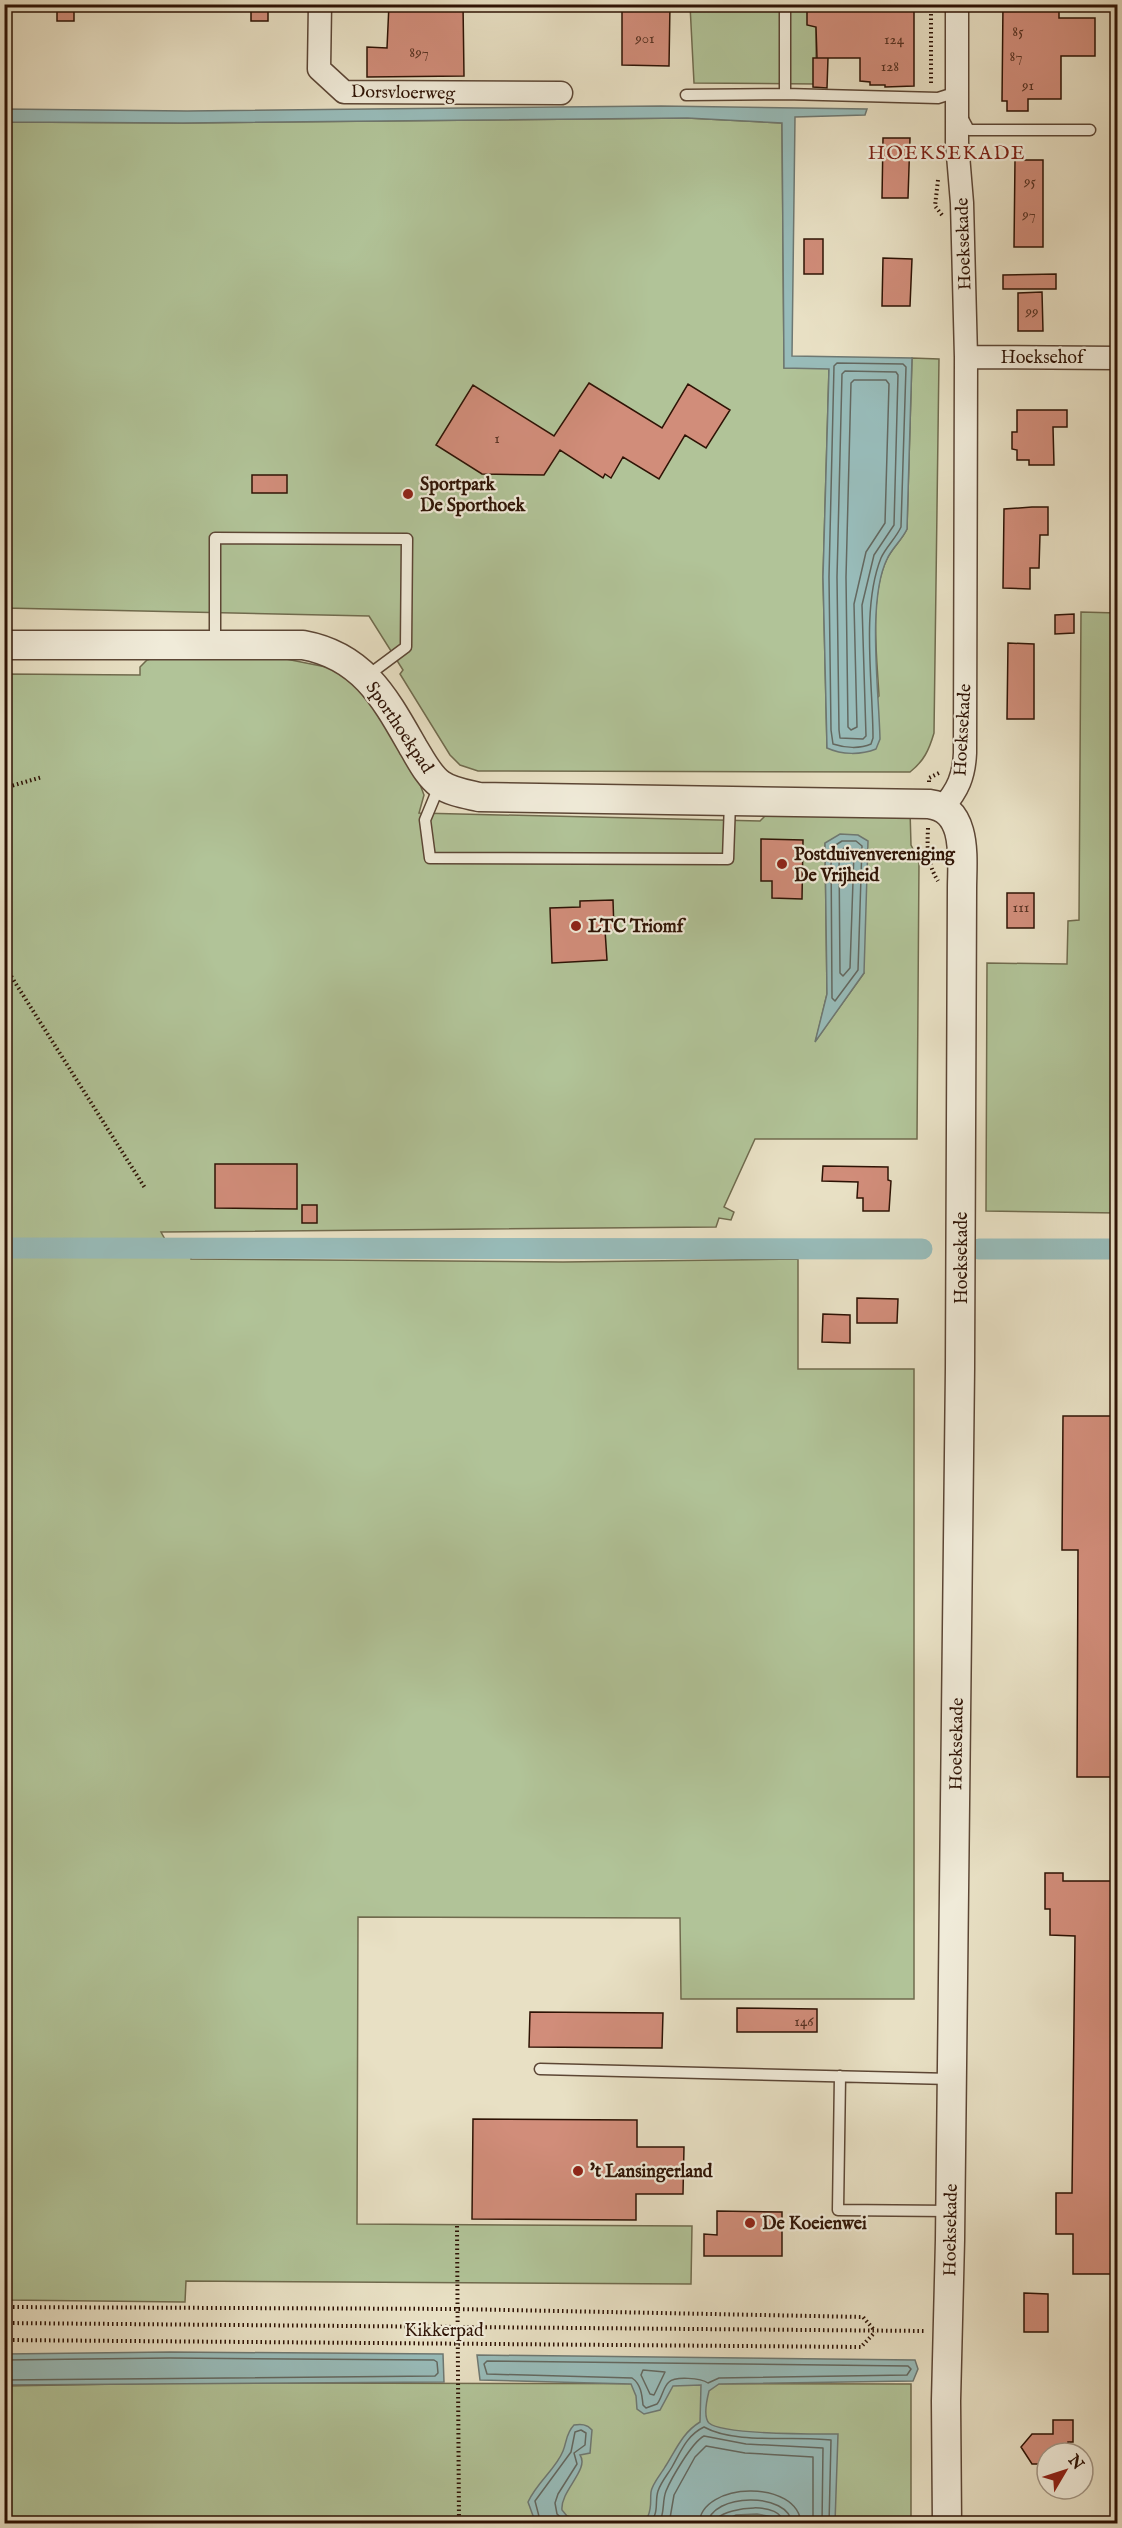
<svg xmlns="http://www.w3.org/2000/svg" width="1122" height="2528" viewBox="0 0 1122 2528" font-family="'IM FELL English',serif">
<rect width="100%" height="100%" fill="#e8e0c4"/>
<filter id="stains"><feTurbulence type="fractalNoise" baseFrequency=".00333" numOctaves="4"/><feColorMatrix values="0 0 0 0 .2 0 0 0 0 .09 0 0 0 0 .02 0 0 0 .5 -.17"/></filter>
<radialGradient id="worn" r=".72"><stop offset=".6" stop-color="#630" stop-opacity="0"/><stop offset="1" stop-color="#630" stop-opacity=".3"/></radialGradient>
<!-- green -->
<path fill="#b1c398" stroke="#706b4e" stroke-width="1.5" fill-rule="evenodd" d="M690,5H816V84L694,83Z
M687,118L782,123L784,368H829L823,577L827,747L879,696C877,657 869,596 887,559C892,548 902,540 907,529L912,358L939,359L934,733C929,750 924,761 910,772L478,771L460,765L450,755L400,674L403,670L369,616L5,608V122L183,123Z
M1081,612L1117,613V1213L986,1211L987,963L1067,964L1068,921L1079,920Z
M158,657L286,659L336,669L359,690L389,728L418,779L424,795L419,813L760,821L769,812L910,810L911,845L919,861L917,1139H755L724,1207L734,1212L731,1220L719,1218L716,1227L161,1232L166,1241H191V1259L563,1262L798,1259V1369H914V1999H681L680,1918L358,1917L357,2224L692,2226L691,2284L186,2281L185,2302L5,2300V674L140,675V667L147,660ZM825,843L864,973L816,1040L827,994Z
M178,2383L911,2384V2523H5L4,2386Z"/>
<!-- water -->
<path fill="#98bcba" stroke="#6e7872" stroke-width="1.5" d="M661,106L867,109L865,115L795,117L792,356L912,358L907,529C902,540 892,548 887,559C867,600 879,692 880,739L876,749C861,755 842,755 827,748L823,577L829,369L784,368L782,123L687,118L183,123L4,122L5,109L187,111Z
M840,834L858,835L868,841L864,973L815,1042L827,994L825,843Z
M170,2352L443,2354L444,2382L5,2385V2354Z
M477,2355L915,2360L918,2369L913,2381L719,2384L709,2391C707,2399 703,2417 709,2423C722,2435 817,2434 838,2434L835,2523H781L773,2517L757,2514L736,2515L718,2524H536L528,2502C537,2482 556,2469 563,2451C567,2441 566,2433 574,2425C581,2424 587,2424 592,2430L590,2453L580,2455C590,2469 560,2491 562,2510L567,2516L583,2521L639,2520L648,2516C652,2507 650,2501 651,2492C652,2484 661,2474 665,2467C676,2450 682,2433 700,2422L701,2385L673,2386L660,2410L644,2414L637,2409L636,2396L631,2384L480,2380Z"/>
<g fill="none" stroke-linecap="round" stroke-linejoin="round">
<!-- shore -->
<path stroke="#636860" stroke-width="1.5" d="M837,363L903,364L906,367L901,527C896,538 886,547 881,558C861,608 873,684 873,738L871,744C860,749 845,748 833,744L831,730L829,577L834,366Z
M845,371L896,372L898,375L894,525L874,555L862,605L866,736L863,739L840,738L839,730L837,577L842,374Z
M854,380H886L889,384L885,523L866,552L854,604L857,727L851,730L848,727L846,577L851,383Z
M842,841H856L862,846L858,970L835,1001L832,998L831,848Z
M844,848L852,849L854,852L850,968L843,976L840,973L839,853Z
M4,2360L170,2358L434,2360L437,2362L438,2373L435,2376L4,2380
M487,2361L908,2366L911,2369L907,2375L719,2378L708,2383C701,2378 675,2376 669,2382C663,2387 662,2398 657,2404L646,2408L643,2405C642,2395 641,2384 632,2378L487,2374L484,2364Z
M643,2370L665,2372L654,2395L650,2394L641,2375Z
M541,2524L535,2501L571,2452L575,2432L581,2430L586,2433L585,2445L574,2453L577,2464L558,2494L555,2503L557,2514L569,2524
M646,2524C661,2516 654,2503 658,2491C661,2482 668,2474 672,2467C681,2451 687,2435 704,2427C736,2445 795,2435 831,2440L829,2524
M659,2524C665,2513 662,2501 666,2491C671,2479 692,2442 704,2436L746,2444L823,2448L822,2524
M669,2524L674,2495L695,2457L706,2446L745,2453L813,2457V2524
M699,2524C701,2481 799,2479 801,2524
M708,2524C710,2493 790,2491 792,2524
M716,2524L717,2518C730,2507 781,2500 784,2524"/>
<!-- canal -->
<path stroke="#98bcba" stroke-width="21" d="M4,1248L922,1249
M979,1249H1118"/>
</g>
<!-- building -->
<path fill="#d18d7a" stroke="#2e1305" stroke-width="1.5" d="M57,4H74V21H57Z
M251,4H268V21H251Z
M389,4H463L464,76L367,77V47L387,48Z
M622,4H670L669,66L622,65Z
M861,4H914V86L885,87V85H870V82L860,81V58H817L816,27L807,25V10L861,8Z
M1003,4H1059V18H1095V56H1061V99H1028V111H1007V101H1002Z
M813,58H828L827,88L813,87Z
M883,138H910L908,198H882Z
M1015,160H1043V247H1014Z
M804,239H823V274H804Z
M883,258L912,259L910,306H882Z
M1056,274V289H1003V275Z
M1042,292L1043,331H1018V293Z
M589,383L662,428L688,384L730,410L706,448L685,435L659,479L623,457L611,478L605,474L603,478L560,450L544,475L482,474L436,445L473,385L554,436Z
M1017,410H1067V427H1053L1054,465H1029V460H1017V450L1012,449V432H1017Z
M252,475H287V493H252Z
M1032,507H1048V535H1040L1039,568H1030V589L1003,588L1004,509Z
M1074,614V633L1055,634V615Z
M1008,643L1034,644V719H1007Z
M761,839L803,840L802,899L772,898V881H761Z
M1007,893H1034V928H1007Z
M613,900L614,930H605L607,960L552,963L550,908L580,907V901Z
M215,1164H297V1209L215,1208Z
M823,1166L888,1167V1180L891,1181L889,1211H863V1198H857L858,1182L822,1181Z
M302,1205H317V1223H302Z
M857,1298L898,1299L897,1323H857Z
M823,1314L850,1315V1343L822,1342Z
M1063,1416H1118V1777H1077L1078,1550H1062Z
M1045,1873H1063V1881H1118V2274H1073V2234H1056V2193H1072L1075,1936L1050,1935V1909H1045Z
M737,2008L817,2009V2032H737Z
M530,2012L663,2013L662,2048L529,2047Z
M473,2119L637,2120V2147H684L683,2194H636V2220L472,2219Z
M717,2211L782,2212V2256H704V2234L717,2235Z
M1024,2293L1048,2294V2332H1024Z
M1053,2420H1073V2442H1068V2453H1047V2464H1032L1021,2447L1032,2434H1053Z"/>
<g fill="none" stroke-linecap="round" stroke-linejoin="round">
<defs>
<path id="service" d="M785,4V94
M686,95L785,94L938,98L957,92
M962,117L969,130H1090
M215,645V538L407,539L406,647L367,676
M440,784L425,820L430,858L728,859L730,802
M540,2069L951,2079
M840,2076L838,2210L950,2211"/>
<path id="minor" d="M320,4L319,69L344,92L561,93
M966,357L1118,358
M943,807C958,790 964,776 965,753L966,357L962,203L957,143V4"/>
<path id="tertiary" d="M4,645H303C363,656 385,698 413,747C421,760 428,775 440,784C451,792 466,794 479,797L929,804C969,809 962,860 962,889L960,1368L950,2240L946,2401L947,2524"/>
</defs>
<!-- service casing -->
<use href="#service" stroke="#5c4635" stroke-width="13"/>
<!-- minor casing -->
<use href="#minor" stroke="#5c4635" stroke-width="25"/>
<!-- tertiary casing -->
<use href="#tertiary" stroke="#5c4635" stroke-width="31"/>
<!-- path -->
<path stroke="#2e1305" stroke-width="4" stroke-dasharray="1.5 3" stroke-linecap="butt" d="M931,83V4
M938,180L935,206L942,215
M929,782V778L941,772
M4,788L42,777
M928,828C927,849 927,863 938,881
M4,965L145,1188
M457,2226L459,2524
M4,2307L456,2309L863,2317L875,2331
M4,2323L925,2331
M4,2340L861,2347L875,2332"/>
<!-- service -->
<use href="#service" stroke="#f0ebd9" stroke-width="10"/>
<!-- minor -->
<use href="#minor" stroke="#f0ebd9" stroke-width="22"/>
<!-- tertiary -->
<use href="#tertiary" stroke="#f0ebd9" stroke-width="28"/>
</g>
<!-- markers -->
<g fill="#8f2418" stroke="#f0ebd9" stroke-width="2">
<circle cx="408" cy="494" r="6"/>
<circle cx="782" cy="864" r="6"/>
<circle cx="576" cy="926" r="6"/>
<circle cx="578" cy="2171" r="6"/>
<circle cx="750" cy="2223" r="6"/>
</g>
<g text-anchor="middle" stroke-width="4.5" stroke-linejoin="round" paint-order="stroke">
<!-- number labels -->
<g font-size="15" fill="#573222">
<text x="1018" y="36">85</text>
<text x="645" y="43">901</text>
<text x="894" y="44">124</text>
<text x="419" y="57">897</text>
<text x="1016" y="61">87</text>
<text x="890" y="71">128</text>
<text x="1028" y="90">91</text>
<text x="1030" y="186">95</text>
<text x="1029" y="219">97</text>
<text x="1032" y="316">99</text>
<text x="497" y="443">1</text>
<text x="1021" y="912">111</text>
<text x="804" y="2026">146</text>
</g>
<!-- street labels -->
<g font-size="18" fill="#2e1305" stroke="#f0ebd9">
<text transform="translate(403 92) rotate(1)" y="6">Dorsvloerweg</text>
<text transform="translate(963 244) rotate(-92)" y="6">Hoeksekade</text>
<text x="1042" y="363">Hoeksehof</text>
<text transform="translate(400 727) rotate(56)" y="6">Sporthoekpad</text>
<text transform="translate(962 730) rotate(-87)" y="6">Hoeksekade</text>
<text transform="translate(961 1258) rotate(-90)" y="6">Hoeksekade</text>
<text transform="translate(956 1744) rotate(-89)" y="6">Hoeksekade</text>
<text transform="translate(950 2230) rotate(-89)" y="6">Hoeksekade</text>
<text x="444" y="2336">Kikkerpad</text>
</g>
<!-- poi labels -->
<g font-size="18" font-weight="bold" fill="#2e1305" stroke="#f0ebd9" text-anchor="start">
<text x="420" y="490">Sportpark<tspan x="420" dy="21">De Sporthoek</tspan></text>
<text x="794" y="860">Postduivenvereniging<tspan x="794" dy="21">De Vrijheid</tspan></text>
<text x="588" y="932">LTC Triomf</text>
<text x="590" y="2177">'t Lansingerland</text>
<text x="762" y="2229">De Koeienwei</text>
</g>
<!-- neighbourhood labels -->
<g font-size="20" letter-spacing="1.5" fill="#7a1f14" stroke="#f0ebd9">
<text x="947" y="159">HOEKSEKADE</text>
</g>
</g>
<!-- margin -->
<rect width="1122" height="2528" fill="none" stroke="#e8e0c4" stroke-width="24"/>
<rect x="6" y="6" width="1110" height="2516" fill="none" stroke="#2e1305" stroke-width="3"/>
<rect x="12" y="12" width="1098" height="2504" fill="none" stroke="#2e1305" stroke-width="1.5"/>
<!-- north arrow -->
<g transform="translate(1065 2471) rotate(51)"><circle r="28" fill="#f0ebd9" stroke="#a29584" stroke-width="1.5"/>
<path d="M0-4.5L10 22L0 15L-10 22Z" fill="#8f2418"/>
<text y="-9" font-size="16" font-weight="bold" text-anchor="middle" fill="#2e1305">N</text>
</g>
<rect width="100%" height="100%" filter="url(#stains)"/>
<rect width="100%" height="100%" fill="url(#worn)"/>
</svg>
